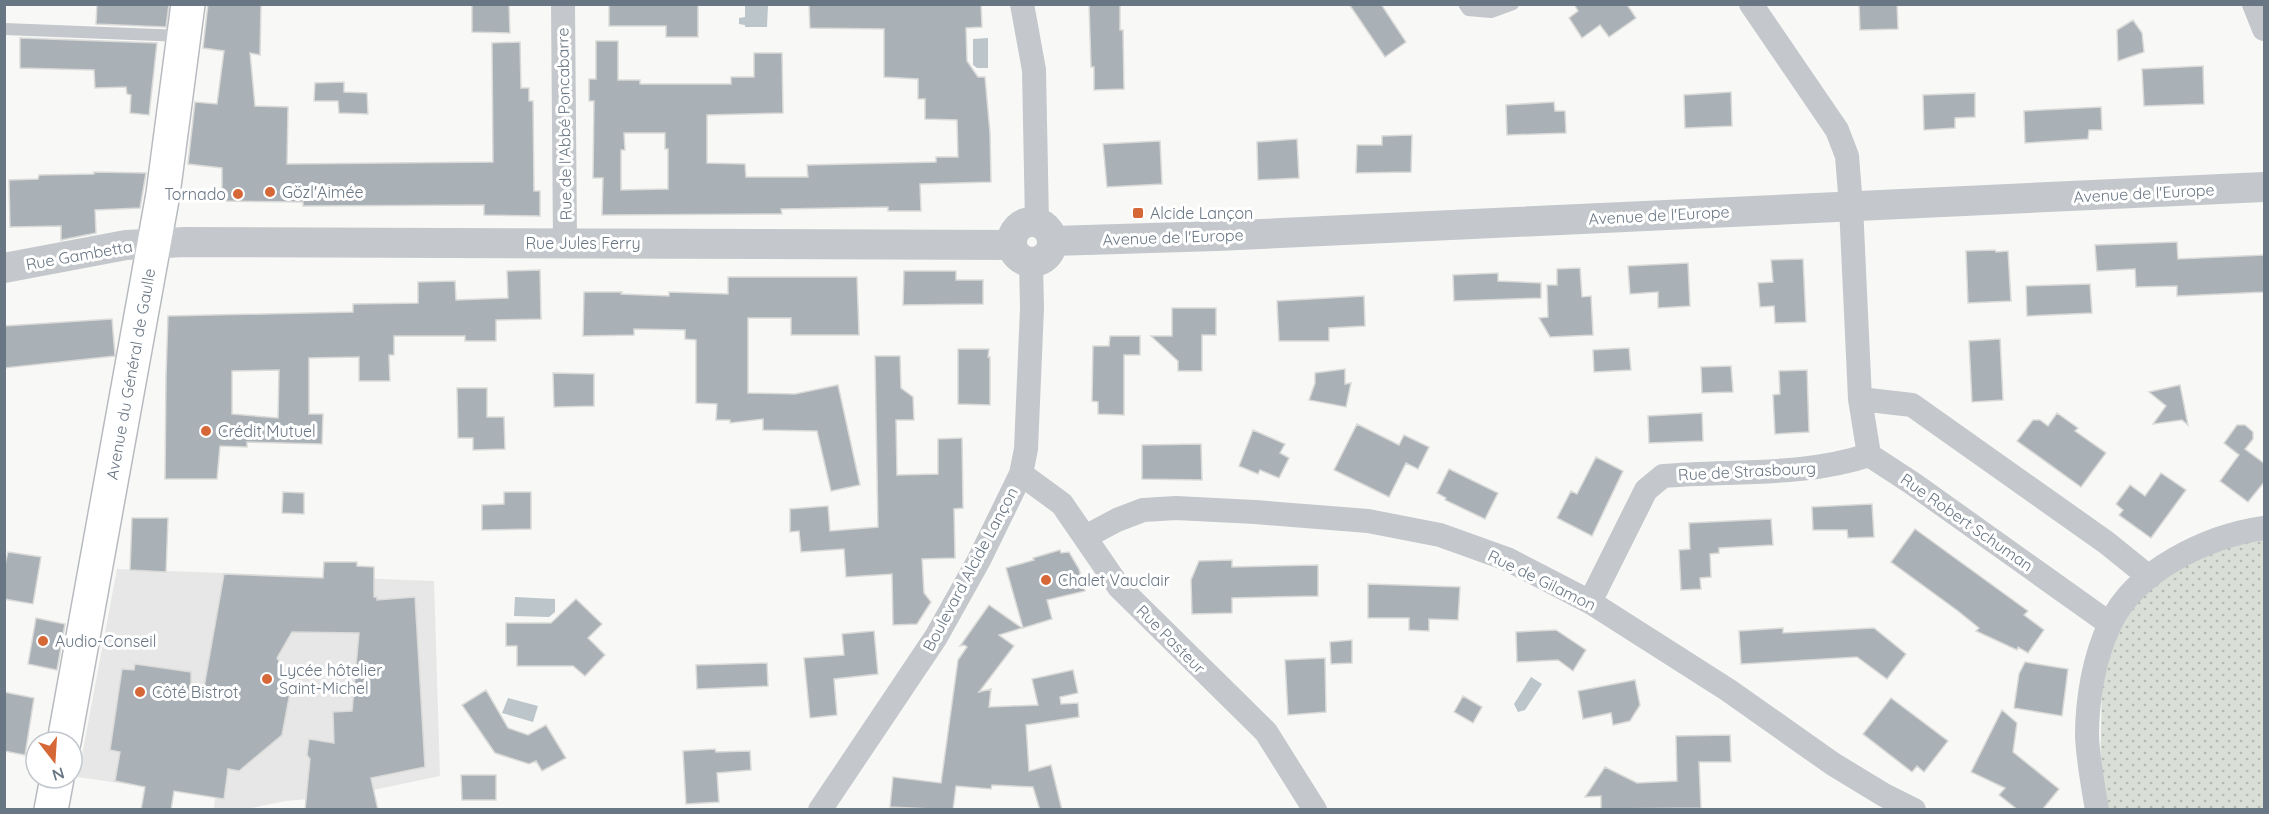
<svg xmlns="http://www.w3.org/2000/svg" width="2269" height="814" viewBox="0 0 2269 814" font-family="Quicksand,sans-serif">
<defs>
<pattern id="garden-dots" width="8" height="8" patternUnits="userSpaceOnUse" patternTransform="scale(1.5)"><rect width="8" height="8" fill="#d9dfd7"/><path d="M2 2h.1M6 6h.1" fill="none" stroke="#b4b9b4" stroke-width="1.8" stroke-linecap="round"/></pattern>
</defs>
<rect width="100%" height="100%" fill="#f8f8f6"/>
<!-- built -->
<path fill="#e6e7e6" d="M117,569L434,581L440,776L344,796L285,801L242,810L214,809L215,797L78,777Z"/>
<!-- garden -->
<path fill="url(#garden-dots)" d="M2264,537V809L2105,810L2100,776L2102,681L2119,626L2145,591L2200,556Z"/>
<!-- water -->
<path fill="#bcc5ca" d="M745,5H768L767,27H745V25L739,24V18L745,17Z
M988,38V68H977L973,65V39Z
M515,597L555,599V612L549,617L514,616Z
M1531,677L1542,684L1525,710L1518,712L1514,704Z
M508,698L538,706L533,722L502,713Z"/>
<!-- building -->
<path fill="#a9b0b6" stroke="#dadad8" stroke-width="1.5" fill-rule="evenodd" d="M97,4H169L166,27L96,24Z
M208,4H261L260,55L250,53L255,106L288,107L287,164L493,162L492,43L520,42L521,88H529V101H533L534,191H540V216L484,215V205L303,206V202L222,201V168L188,164L195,102L217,104L224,51L203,48Z
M472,4H509L510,33L472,32Z
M609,4H698V37H666V26H609Z
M809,4H981L982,27L966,28L967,61L978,77H985L990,133L991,182L920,184L921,211H888V207L781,209L782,214L602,215L603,178H593L594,101H589V79H596V41H618V80H640V84H731V77H754V53H782L783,113L707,115V163L745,164L746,177H808L807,165L936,162V157H958L957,120L925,119V99H918V79L884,77V29L810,28ZM624,133H665V149H668V189L621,190V150H625Z
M1089,4H1120V30H1123L1124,89L1094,90V67H1091Z
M1349,4H1381L1406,42L1385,57Z
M1574,4H1630L1628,6L1636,18L1609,37L1600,25L1582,38L1569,18L1578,11Z
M1859,4H1897L1898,29L1860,30Z
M2133,20L2142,33L2144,52L2118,61L2117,30Z
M20,38L157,43L149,115L130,113L131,95L127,94L126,87L95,88L94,70L20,68Z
M2203,66L2204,104L2144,106L2142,69Z
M344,82V92L367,93L368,114L339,113L338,101H314L315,83Z
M1731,92L1732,126L1685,128L1684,95Z
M1975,93V117L1955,118V128L1924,130L1923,95Z
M1554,102L1555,111H1565L1566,133L1507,135L1506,105Z
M2101,107L2102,130H2089L2088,139L2025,143L2024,111Z
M1412,135L1411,172L1356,173L1357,145H1382V136Z
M1297,139L1299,178L1258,180L1257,142Z
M1160,141L1162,184L1107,187L1103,144Z
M94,172L146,173L140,208L95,210L96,233L61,240V226L10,227L9,180L38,179L39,175L94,174Z
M2177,242L2178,259L2265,255V292L2177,296V286L2136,287L2135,269L2097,271L2095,245Z
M1995,250L1996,252L2008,251L2011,301L1968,303L1966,251Z
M1803,259L1806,322L1775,323L1774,306L1760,307L1758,283L1773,282L1771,260Z
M1688,263L1690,306L1658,308V292L1630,294L1628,266Z
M1580,268L1582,297L1591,296L1593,335L1550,337L1539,318L1548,317L1547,285H1557V269Z
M540,270L541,319L496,320V341H465V336H394V355H389L390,381H359V357L309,358V414H323L322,444L247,442V447L220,446L217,479H165L166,376L168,316L353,312V304L418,303V282L455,281L456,300L508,298L507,271ZM279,370L278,418L232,414V371Z
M904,271H956V280H983V304L903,305Z
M1498,273V281L1541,283V298L1454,301L1453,275Z
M728,277H857L859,335H791V318H748V393L795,394L838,385L860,485L831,491L817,431L763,430V419L730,423V420H716L717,404L696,403V340L685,339V330L634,329V335L583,336L584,292H622L621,294L669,296V292L728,294Z
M2090,284L2092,313L2027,316L2026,286Z
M1364,296L1365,326L1329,328V341H1279L1277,301Z
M1172,308H1216V335H1202V371H1178V361L1151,336H1172Z
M112,319L115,356L4,368V326Z
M1110,336H1140V355H1124V415L1098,414V402L1092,401L1093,346H1109Z
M2000,339L2003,400L1972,402L1969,341Z
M1629,348L1631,370L1594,372L1593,350Z
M958,349H989L988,357H990V405L958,404Z
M875,356H900L901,388L913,397L914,420H896L897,475L938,474V439L962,438L963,508L954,509L955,558L922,559L924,593L931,602L917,624L893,625L892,574L846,577L844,549L801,552L799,531L790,532V509L828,506L830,531L878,527Z
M1731,366L1733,392L1702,393L1701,367Z
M1345,369V384L1351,383L1346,407L1309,400L1315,383V373Z
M1807,370L1809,432L1775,434L1773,395L1780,394L1779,371Z
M553,373L594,374V406L554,407Z
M2180,385L2188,425L2182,420L2153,424L2166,406L2149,392Z
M457,388H487V417H504L505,449L473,450V438H458Z
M1702,413L1703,441L1649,443L1648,416Z
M2057,413L2078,428L2075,431L2106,453L2081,487L2017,441L2033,420H2040L2048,426Z
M1357,424L1399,445L1404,435L1429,447L1418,469L1406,463L1389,497L1334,470Z
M2237,425H2245L2253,432V439L2245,449L2265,464V481L2248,502L2220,481L2239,455L2224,443Z
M1253,430L1285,444L1280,453L1289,458L1279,478L1260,470L1258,474L1239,466Z
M1201,444L1202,480L1142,479V445Z
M1596,457L1623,471L1592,536L1557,518L1571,491L1577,494Z
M1449,469L1498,493L1485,519L1445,500L1446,498L1437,493Z
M2161,473L2186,490L2151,538L2119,515L2123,510L2116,504L2130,485L2145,496Z
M283,492L304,493V514L282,513Z
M504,492H531V529L482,530V505L504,504Z
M1872,504L1874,537L1848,538L1847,530H1813L1812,507Z
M132,518H168L166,572L130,570Z
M1771,519L1773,545L1719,548V553L1710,554L1711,577L1700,578L1701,589L1681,590L1679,550L1690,549L1689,523Z
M1915,529L2028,611L2024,615L2044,630L2028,653L2018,647L2017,650L1976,631L1979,628L1958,611L1891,562Z
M1060,550L1061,553L1069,552L1079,569L1085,591L1047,600L1052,619L1023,628L1006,568L1034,560L1033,558Z
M8,552L41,557L33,604L4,599V568Z
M1232,560V567L1318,565V596L1232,598V613L1192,614L1191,580L1199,561Z
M324,562H357V566L374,567V597H377V600L415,597L425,767L371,778L378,810H305L310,759L307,755L309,739L334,743L333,712L352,711L359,633L292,632L277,658L292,682L282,735L239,771L228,769L224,799L174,791L171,810H141L145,787L115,781L120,752L110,750L122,669L134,670L135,664L191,672V692L203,693L224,574L323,578Z
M1368,584L1460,587L1458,620L1429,619V631L1409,630V618H1368Z
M576,599L602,624L588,638L605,655L585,676L573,666H517V646H506V623H551Z
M989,605L1022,628L999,635L1014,646L979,692L991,689L989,707L1038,705L1032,679L1073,670L1078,693L1060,697L1061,704L1078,703L1079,717L1026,725L1029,771L1051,765L1062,810H1040L1033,787L992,785L991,789L956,786L953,810L890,807L893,777L941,783L958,660L967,647L964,645L960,646Z
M36,618L65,624L57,670L28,664Z
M1783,628V633L1874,628L1906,654L1887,679L1857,657L1741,664L1739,631Z
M1556,630L1586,650L1573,671L1558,660L1517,662L1516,632Z
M874,631L878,674L834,679L837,715L810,718L804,658L844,655L842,634Z
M1352,640V663L1331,664L1330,642Z
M1325,658L1326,712L1288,715L1285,660Z
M2025,662L2068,669L2062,716L2014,708L2019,674Z
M767,663L768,686L697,689L696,665Z
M1635,680L1640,705L1630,721L1613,725L1611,713L1583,719L1578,691Z
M486,690L508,728L528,735L546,725L566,758L542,771L536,761L529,764L495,753L462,705Z
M4,692L34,698L25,755L4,751Z
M1463,696L1482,707L1473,723L1454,712Z
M1891,698L1948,741L1924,772L1917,766L1912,772L1863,734Z
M2002,710L2017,723L2013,752L2059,789L2042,810H2018L1999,795L2005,788L1971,772Z
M1730,735L1731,762H1699L1701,808L1601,809V796L1585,797L1605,767L1637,783L1677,781L1676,736Z
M715,749L716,752L750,751L751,770L717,773L719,802L686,804L683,751Z
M461,775H496V800H462Z"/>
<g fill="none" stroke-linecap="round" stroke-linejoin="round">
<defs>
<g id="secondary">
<path id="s1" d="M64,742L163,194L188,4"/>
<path d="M51,810L57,778"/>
</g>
</defs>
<!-- secondary casing -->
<use href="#secondary" stroke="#b7bbbf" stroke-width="36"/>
<!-- service -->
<path stroke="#c4c7cb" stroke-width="12" d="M1464,4L1468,10L1491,12L1513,4
M4,29L183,36"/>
<!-- minor -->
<path stroke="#c4c7cb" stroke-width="24" d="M563,4L565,243
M1022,4L1034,70L1037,222
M1751,4L1837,130L1847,156L1851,206L1860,399L1869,455L1912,483L2110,624
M2254,4L2264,29
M1860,399L1912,405L2107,543L2149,577
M1021,474L1062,504L1119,587L1266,732L1315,810
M1085,537L1117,520L1143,510L1176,508L1255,512L1368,521L1440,535L1507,559L1590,602L1728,690L1833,764L1884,795L1914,810
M1590,602L1646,490L1663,476C1731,470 1803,477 1869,455
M820,810L936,637L979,560L1021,474L1026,449L1032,308L1031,262
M2097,810C2093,786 2088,760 2087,736C2087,700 2094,657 2110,624C2135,570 2208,536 2264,528"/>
<!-- tertiary -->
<path stroke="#c4c7cb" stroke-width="30" d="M1012 242a20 20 0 1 1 40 0a20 20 0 1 1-40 0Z
M1053,241L1217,236L2264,187
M4,268L126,245L185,242L1012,245"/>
<!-- secondary -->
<use href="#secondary" stroke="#fff" stroke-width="33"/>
</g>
<!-- markers -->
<g fill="#d66838" stroke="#fff" stroke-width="2">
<circle cx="270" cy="192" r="6"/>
<circle cx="238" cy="194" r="6"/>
<rect x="1132" y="207" width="12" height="12" rx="3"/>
<circle cx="206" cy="431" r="6"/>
<circle cx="1046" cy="580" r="6"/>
<circle cx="43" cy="641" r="6"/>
<circle cx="267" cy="679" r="6"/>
<circle cx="140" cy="692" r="6"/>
</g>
<g text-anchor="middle" stroke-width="6" stroke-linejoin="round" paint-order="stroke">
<!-- street labels -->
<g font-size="16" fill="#697684" stroke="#fff">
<text transform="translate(564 124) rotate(-91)" y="6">Rue de l'Abbé Poncabarre</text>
<text transform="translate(2144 193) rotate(-3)" y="6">Avenue de l'Europe</text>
<text transform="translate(1659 215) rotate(-3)" y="6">Avenue de l'Europe</text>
<text transform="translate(1173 237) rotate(-2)" y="6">Avenue de l'Europe</text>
<text x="583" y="249">Rue Jules Ferry</text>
<text transform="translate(79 255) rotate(-10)" y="6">Rue Gambetta</text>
<text dy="6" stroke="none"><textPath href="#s1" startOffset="374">Avenue du Général de Gaulle</textPath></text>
<text transform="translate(1747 471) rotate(-3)" y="6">Rue de Strasbourg</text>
<text transform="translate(1967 522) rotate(35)" y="6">Rue Robert Schuman</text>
<text transform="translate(970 569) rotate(-62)" y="6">Boulevard Alcide Lançon</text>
<text transform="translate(1542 580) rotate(26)" y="6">Rue de Gilamon</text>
<text transform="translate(1171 639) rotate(45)" y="6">Rue Pasteur</text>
</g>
<!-- poi labels -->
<g font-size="16" fill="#697684" stroke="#fff" text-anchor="start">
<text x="282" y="198">Gözl'Aimée</text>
<text x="226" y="200" text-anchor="end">Tornado</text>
<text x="1150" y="219">Alcide Lançon</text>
<text x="218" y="437">Crédit Mutuel</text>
<text x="1058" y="586">Chalet Vauclair</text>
<text x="55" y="647">Audio-Conseil</text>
<text x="279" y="676">Lycée hôtelier<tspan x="279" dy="18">Saint-Michel</tspan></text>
<text x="152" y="698">Côté Bistrot</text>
</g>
</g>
<!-- border -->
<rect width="2269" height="814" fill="none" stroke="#697684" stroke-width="12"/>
<!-- north arrow -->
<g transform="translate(54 760) rotate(163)"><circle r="28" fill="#ffffff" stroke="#c3c8ce" stroke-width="1.5"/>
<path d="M0-4.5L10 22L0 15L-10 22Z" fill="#d66838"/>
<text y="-9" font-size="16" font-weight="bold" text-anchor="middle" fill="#697684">N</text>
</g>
</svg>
